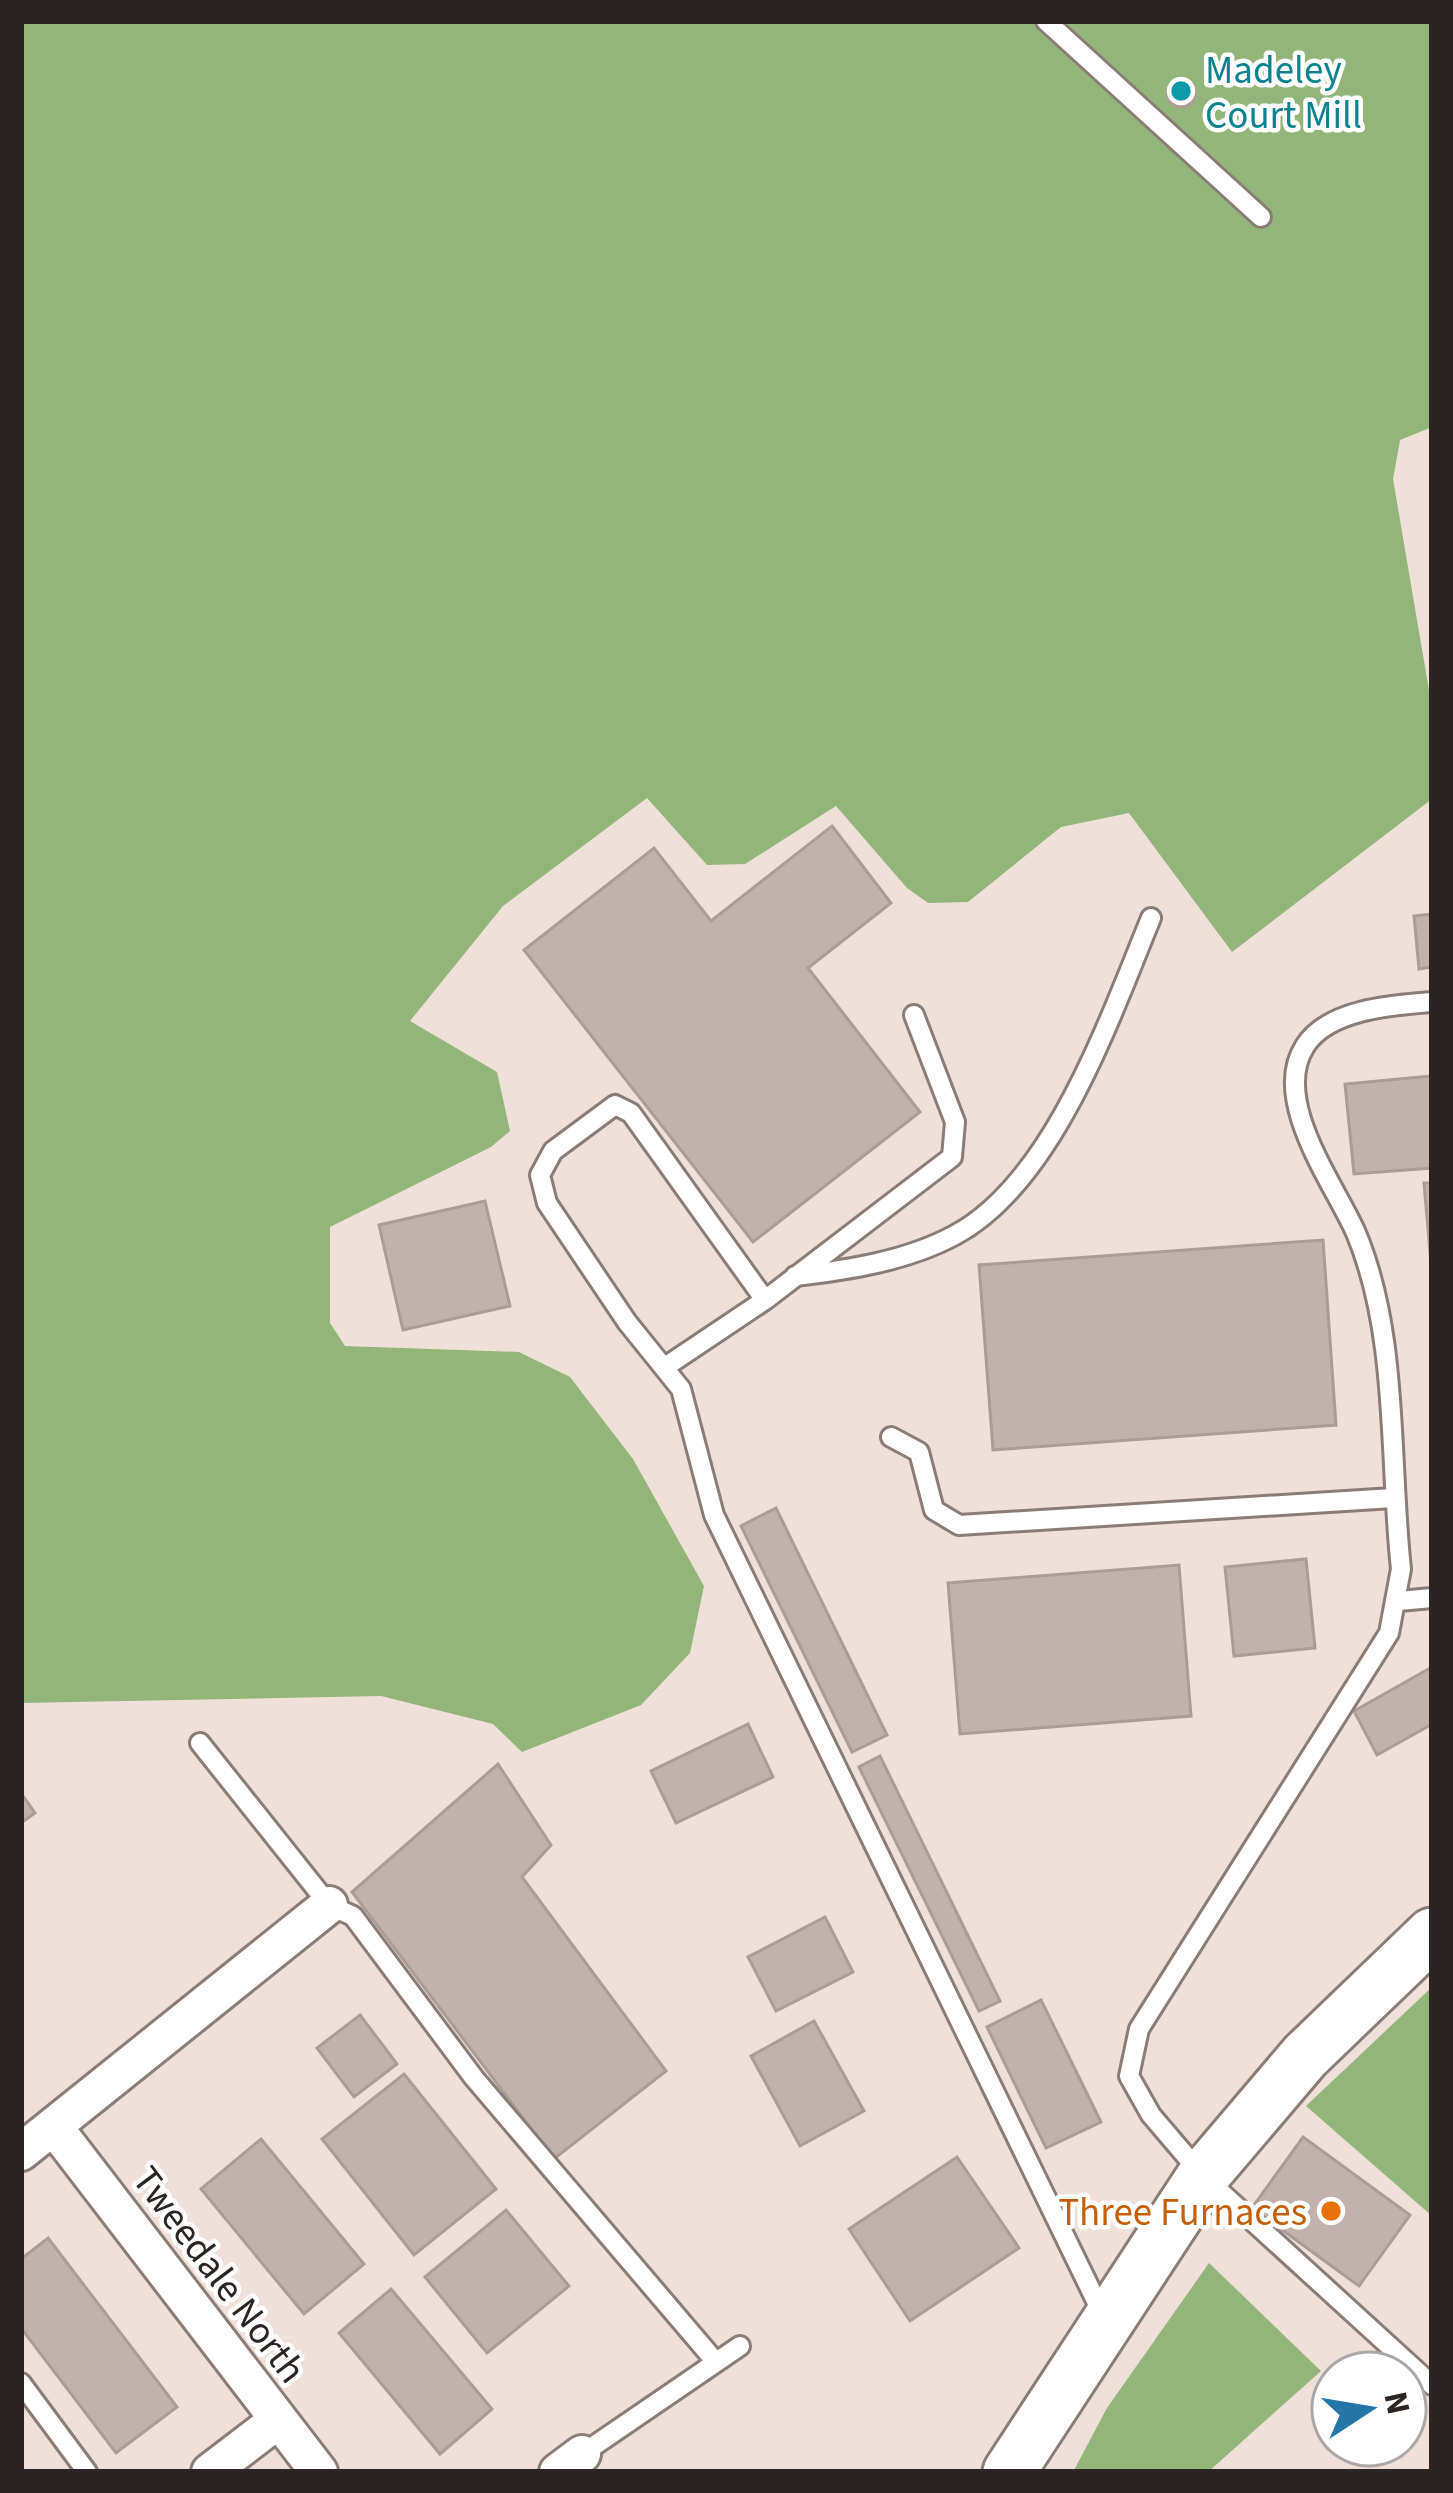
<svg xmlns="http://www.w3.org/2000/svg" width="1453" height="2493" viewBox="0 0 1453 2493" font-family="'Source Sans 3',sans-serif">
<rect width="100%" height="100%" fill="#efe0d9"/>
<!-- forest -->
<path fill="#94b579" d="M21,21H1432V427L1400,440L1393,479L1432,708V799L1232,952L1129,813L1061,827L968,902L928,903L907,888L836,806L745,864L707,865L647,798L503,906L410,1021L497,1072L510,1131L491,1147L330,1227V1323L345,1346L519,1352L570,1377L633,1459L704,1586L690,1653L641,1705L522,1752L493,1724L381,1696L21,1703Z
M1432,1987V2216L1306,2106Z
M1209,2263L1321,2371L1208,2472H1073L1107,2408Z"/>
<!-- building -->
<path fill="#c2b2ae" stroke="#ac9c98" stroke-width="3" d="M1167 93a14 14 0 1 1 28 0a14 14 0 1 1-28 0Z
M832,826L891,903L808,968L920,1112L753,1242L524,950L654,848L711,921Z
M1432,914V967L1419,969L1414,916Z
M1432,1076V1168L1354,1174L1345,1084Z
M1424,1183H1432V1276Z
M485,1201L510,1306L403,1330L379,1225Z
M1323,1240L1336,1425L993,1450L979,1265Z
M776,1508L887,1735L852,1752L741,1526Z
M1306,1559L1315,1648L1234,1656L1225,1567Z
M1179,1565L1191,1716L960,1734L948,1583Z
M1432,1667V1724L1377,1755L1354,1711Z
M748,1724L773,1777L676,1823L651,1771Z
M880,1756L1000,2001L979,2011L859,1767Z
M498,1764L551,1845L522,1877L666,2071L554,2159L352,1892Z
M21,1793L35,1813L21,1823Z
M825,1917L853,1972L776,2011L748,1957Z
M1041,2000L1101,2122L1046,2148L987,2027Z
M360,2015L397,2064L354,2097L317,2048Z
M814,2021L864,2111L800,2146L751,2056Z
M404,2074L496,2189L414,2255L322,2139Z
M1303,2137L1410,2215L1359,2286L1252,2208Z
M261,2139L364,2264L304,2314L201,2189Z
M957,2157L1019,2248L910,2321L849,2229Z
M506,2210L569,2286L487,2353L425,2277Z
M48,2238L177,2407L116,2453L21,2328V2259Z
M391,2289L492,2409L440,2454L339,2333Z"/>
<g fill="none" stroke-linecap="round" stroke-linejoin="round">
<defs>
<path id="lane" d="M1046,21L1261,217
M1432,1002C1394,1005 1328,1009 1305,1046C1270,1100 1335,1185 1356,1233C1399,1336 1389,1460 1401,1569L1389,1633L1139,2029L1129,2076L1151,2115L1203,2176L1432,2385
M795,1276C848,1270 907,1261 955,1235C1054,1182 1110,1017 1151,918
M765,1300L952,1157L955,1122L914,1015
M665,1367L765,1300L631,1113L615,1105L553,1151L540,1175L547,1203L627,1322L681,1389L714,1515L1103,2315
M891,1437L919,1452L934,1510L959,1525L1393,1498
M1399,1601L1432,1598
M200,1743L329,1905L353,1916L474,2078L715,2361
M21,2383L87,2472
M582,2454L740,2346"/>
<path id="street" d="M54,2127L319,2472
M21,2152L329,1905
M210,2472L278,2420
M558,2472L582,2454"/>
<path id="secondary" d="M1009,2472L1203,2176L1305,2056L1432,1934"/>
</defs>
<!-- lane casing -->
<use href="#lane" stroke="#8a7d76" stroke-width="24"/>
<!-- street casing -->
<use href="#street" stroke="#8a7d76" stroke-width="42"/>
<!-- secondary casing -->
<use href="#secondary" stroke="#8a7d76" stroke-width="57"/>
<!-- lane -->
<use href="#lane" stroke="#fff" stroke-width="18"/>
<!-- street -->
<use href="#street" stroke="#fff" stroke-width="36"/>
<!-- secondary -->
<use href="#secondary" stroke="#fff" stroke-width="51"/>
</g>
<!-- markers -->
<circle fill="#0f9aa8" stroke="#fff" stroke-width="4.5" cx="1181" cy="91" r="12"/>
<circle fill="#e8710a" stroke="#fff" stroke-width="4.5" cx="1331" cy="2211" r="12"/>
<g text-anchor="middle" stroke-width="9" stroke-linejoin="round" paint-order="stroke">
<!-- culture labels -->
<g font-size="39" fill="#0d838f" stroke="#fff" text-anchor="start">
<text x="1205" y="83">Madeley<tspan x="1205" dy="45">Court Mill</tspan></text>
</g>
<!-- food labels -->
<g font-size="39" fill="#c56008" stroke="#fff" text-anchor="end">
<text x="1307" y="2225">Three Furnaces</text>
</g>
<!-- street labels -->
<g font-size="39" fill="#2a2522" stroke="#fff">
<text transform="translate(220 2274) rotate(53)" y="14">Tweedale North</text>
</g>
</g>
<!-- border -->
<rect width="1453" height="2493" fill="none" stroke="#2a2522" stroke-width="48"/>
<!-- north arrow -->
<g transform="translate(1369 2409) rotate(78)"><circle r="57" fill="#ffffff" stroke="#aaa8a7" stroke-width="3"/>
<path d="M0-9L21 45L0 30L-21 45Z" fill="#2576a7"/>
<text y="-18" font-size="33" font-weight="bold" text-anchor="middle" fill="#2a2522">N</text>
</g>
</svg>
